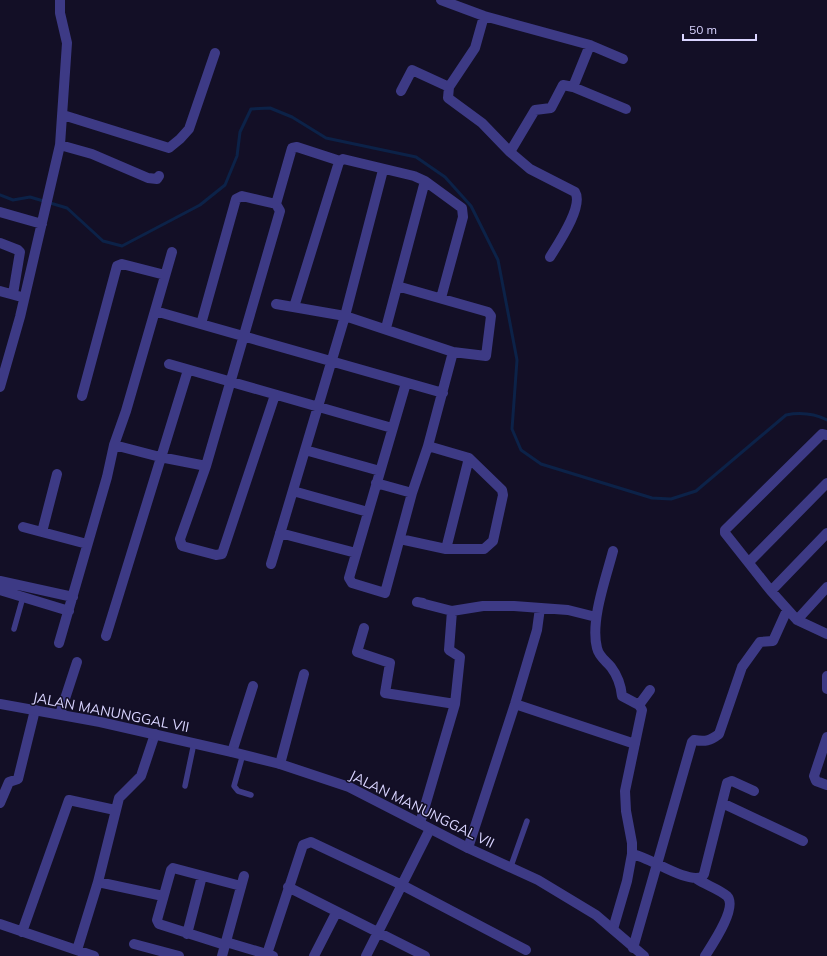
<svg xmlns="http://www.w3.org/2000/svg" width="827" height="956" viewBox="0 0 827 956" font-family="Mulish,sans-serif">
<rect width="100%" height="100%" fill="#130f26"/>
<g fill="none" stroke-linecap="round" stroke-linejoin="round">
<!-- stream -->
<path stroke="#0c2248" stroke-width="3" d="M0,195L13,200L30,197L67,208L103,241L122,246L200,205L225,185L237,156L240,132L251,109L270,108L292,117L326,138L416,157L445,177L471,206L498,260L517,360L512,429L521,450L541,464L652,498L671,499L696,491L786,415C801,412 813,413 827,420"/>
<!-- service -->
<path stroke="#3d3a85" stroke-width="5.5" d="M14,629L23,597
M243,754L234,786L238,791L251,795
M185,786L194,743
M511,866L527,821"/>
<!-- minor -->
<path stroke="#3d3a85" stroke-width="10" d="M441,0L484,16L590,45L623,59
M484,16L475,48L449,87L448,98L482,123L510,152L530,169L575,192C584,206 558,244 550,257
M573,87L590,45
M401,91L412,70L449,87
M63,115L169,148L180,139L189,129L215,53
M60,145L92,154L148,178L157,179L159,176
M510,152L535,110L551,108L563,85L573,87L626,109
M276,204L292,148L297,147L340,161
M0,212L42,224
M0,243L18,250L20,252L13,294
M0,291L18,296
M276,304L345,316L453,352L486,356L491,316L488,312L397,286
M294,307L339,162L343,159L414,176L425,181L462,208L463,217L441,298
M155,311L443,393
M201,324L236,199L242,196L276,204L280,211L206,466L180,539L182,546L216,555L222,554L275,395
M386,328L425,181
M169,364L392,428
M406,383L349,578L352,583L385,593L412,493L428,446L453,352
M0,387L20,317L60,145L67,43L60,13V0
M82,396L117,266L122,264L165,275
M827,435L822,434L725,530V533L771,591L797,620L827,634
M114,445L160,457L206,466
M305,450L380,471
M376,483L412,493
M293,491L368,512
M23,527L87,544
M42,532L57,474
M280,533L356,553
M400,539L446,549H484L493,541L503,495L502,490L469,458L428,446
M446,549L469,458
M613,551C606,578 590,621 597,648C599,657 606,661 611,667C617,675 621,686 622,696L639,705L642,710L625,791L626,811L632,843V854
M749,562L827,483
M271,564L345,316L383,170
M0,581L73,597
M0,590L69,611
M771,591L827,533
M423,603L417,602L452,611L483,606H514L568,610L596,617
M797,620L827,587
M364,628L357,652L390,663L385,693L455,704
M106,636L188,370
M59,643L107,477L114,445L126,411L172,252
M827,676V689
M515,704L635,744
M639,705L650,690
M60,714L77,662
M827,737L814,776L816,781L827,785
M232,752L253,686
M280,764L304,674
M0,803L9,782L18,779L35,710
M722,803L803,841
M420,823L455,704L460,657L449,650L452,611
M468,848L515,704L537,630L540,608
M697,879C706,885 719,889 727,896C738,907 712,945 705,956
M98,882L163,896
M288,887L425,956
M0,924L94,956
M613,929L627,881L632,854C650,857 684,883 702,877L704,874L727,783L732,781L754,791
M22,932L69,800L115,810
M187,934L202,876
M226,942L273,956
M134,944L179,956
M225,945L159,924L157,920L171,870L173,868L241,886
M633,948L692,742L694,740C705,742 710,741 719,734L742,667L760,642L773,641L787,610
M77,950L98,882L119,798L141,776L155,734
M267,954L303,845L311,842L402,885L526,950
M222,956L244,876
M314,956L336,913
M366,956L430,829"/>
<!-- tertiary -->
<path stroke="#3d3a85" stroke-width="10" d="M0,704L100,722L232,752L280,764L349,787L468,848L538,880L596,915L644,956"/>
</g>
<g text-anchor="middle" stroke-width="3" stroke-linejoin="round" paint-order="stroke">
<!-- street labels -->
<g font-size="14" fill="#d9d4ff" stroke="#130f26">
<text transform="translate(111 712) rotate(11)" y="5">JALAN MANUNGGAL VII</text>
<text transform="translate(422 809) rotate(26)" y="5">JALAN MANUNGGAL VII</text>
</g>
</g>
<!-- scale -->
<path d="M683 34v6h73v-6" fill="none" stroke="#d9d4ff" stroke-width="2"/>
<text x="689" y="34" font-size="12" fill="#d9d4ff" stroke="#130f26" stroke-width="3" paint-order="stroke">50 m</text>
</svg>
